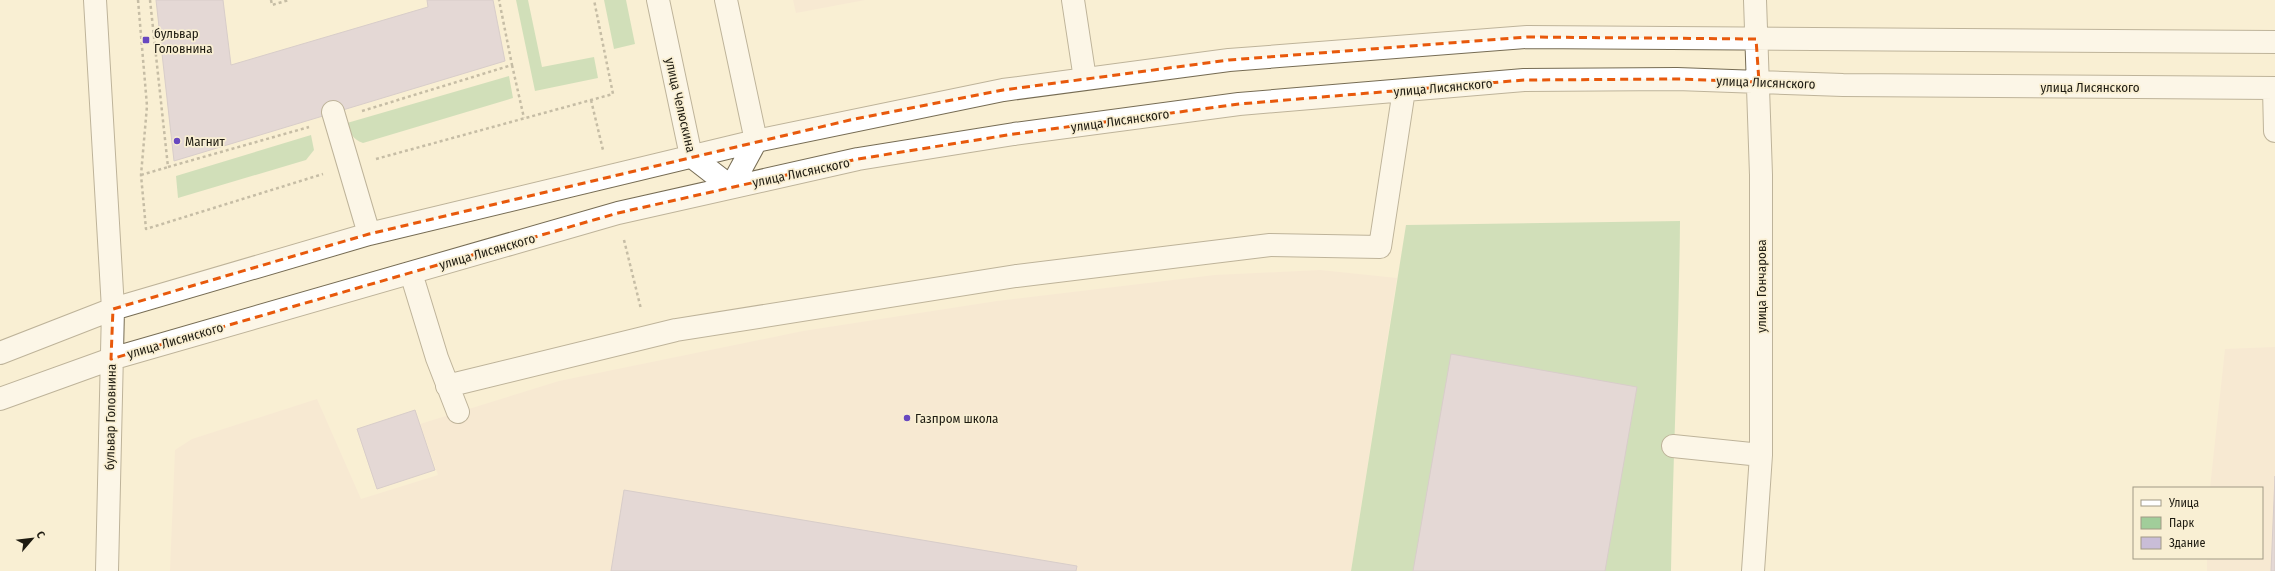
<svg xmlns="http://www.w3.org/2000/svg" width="2275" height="571" viewBox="0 0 2275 571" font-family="'Fira Sans Condensed',sans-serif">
<rect width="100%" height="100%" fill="#f9efd3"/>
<!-- education -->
<path fill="#f4e2d1" d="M793,0H865L796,13Z
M1320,270L1397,278L1351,571H170L175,450L192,439L317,399L361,499L438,475L420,424L559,381L803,331L997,301L1215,275Z
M2275,347V571H2207V558H2262V488H2210L2225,349Z"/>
<!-- green -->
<path fill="#a1cd9a" d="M516,0H528L542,67L594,57L598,78L535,91Z
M604,0H626L635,44L614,49Z
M509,76L513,98L363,143C352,139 350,133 347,123Z
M311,135L314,150L306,160L178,198L176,176Z
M1680,221C1679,338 1673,454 1671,571H1351L1406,225Z"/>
<!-- building -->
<path fill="#c9bdd7" stroke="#afa4bd" d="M156,0H223L231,65L428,7L427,0H493L505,61L174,161Z
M1451,354L1637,387L1605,571H1413Z
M415,410L435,470L377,489L357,429Z
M2275,476V571H2271Z
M624,490L1077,566L1076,571H611Z"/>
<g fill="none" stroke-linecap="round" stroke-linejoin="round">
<defs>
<path id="minor" d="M95,0L113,309L107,571
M658,0L691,156L731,187
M726,0L756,141L731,187
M1073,0L1085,79
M2274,88L2275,131
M333,112L369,234
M411,273L437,358L458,412
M0,353L113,309L369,234L756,141L1003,90L1229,60L1527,37L2275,42
M447,386L676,330L1016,276L1270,245L1380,247L1404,90
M0,399L111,359L618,213L858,159L1014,134L1239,104L1524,80L1677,79L1843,85L2275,88
M1673,446L1761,455
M1753,571L1761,455V175L1755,0"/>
</defs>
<!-- minor casing -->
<use href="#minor" stroke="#766c54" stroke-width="24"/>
<!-- path -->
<path stroke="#87816e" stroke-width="2.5" stroke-dasharray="3 3" stroke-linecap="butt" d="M138,0L147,106L141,175L146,229L323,174
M150,0L168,167L309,127
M271,0L272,5L289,0
M512,65L524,118
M591,100L603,150
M362,111L512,65L499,0
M376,159L613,94L594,0
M141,175L168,167
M624,240L641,309"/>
<!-- minor -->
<use href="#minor" stroke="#fff" stroke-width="22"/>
</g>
<!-- marked area -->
<path d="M0 0H2275V571H0ZM1527,37L1756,39L1759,82L1677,79L1524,80L1239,104L1014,134L858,159L618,213L111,359L113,309L369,234L850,120L1003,90L1229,60Z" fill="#f9efd3" fill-opacity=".55" fill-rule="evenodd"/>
<path fill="none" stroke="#e8590c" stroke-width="3" stroke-dasharray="8 5" stroke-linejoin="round" d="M1527,37L1756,39L1759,82L1677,79L1524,80L1239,104L1014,134L858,159L618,213L111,359L113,309L369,234L850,120L1003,90L1229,60Z"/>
<!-- markers -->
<g fill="#6848c0" stroke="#f9efd3" stroke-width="1.5">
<rect x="142" y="36" width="8" height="8" rx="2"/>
<circle cx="177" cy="141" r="4"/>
<circle cx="907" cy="418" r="4"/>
</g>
<g text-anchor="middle" stroke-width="3.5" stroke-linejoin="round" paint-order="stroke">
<!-- poi labels -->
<g font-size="13" fill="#1e1b11" stroke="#f9efd3" text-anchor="start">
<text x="154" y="38">бульвар<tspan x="154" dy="15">Головнина</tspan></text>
<text x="185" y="146">Магнит</text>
<text x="915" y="423">Газпром школа</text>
</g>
<!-- street labels -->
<g font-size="13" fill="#1e1b11" stroke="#f9efd3">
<text transform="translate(1766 82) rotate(2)" y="5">улица Лисянского</text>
<text transform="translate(1443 87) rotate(-5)" y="5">улица Лисянского</text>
<text x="2090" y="92">улица Лисянского</text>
<text transform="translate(681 105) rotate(77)" y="5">улица Челюскина</text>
<text transform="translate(1120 120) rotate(-8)" y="5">улица Лисянского</text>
<text transform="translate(801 172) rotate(-12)" y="5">улица Лисянского</text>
<text transform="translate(487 251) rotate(-16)" y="5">улица Лисянского</text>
<text transform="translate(1761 286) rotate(-90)" y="5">улица Гончарова</text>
<text transform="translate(175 340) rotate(-16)" y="5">улица Лисянского</text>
<text transform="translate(110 417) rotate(-89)" y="5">бульвар Головнина</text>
</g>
</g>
<!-- legend -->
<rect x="2133" y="487" width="130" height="72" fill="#f9efd3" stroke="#a19a85"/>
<rect x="2141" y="500" width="20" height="6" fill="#ffffff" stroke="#a19a85"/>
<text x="2169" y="507" font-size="12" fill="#1e1b11">Улица</text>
<rect x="2141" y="517" width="20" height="12" fill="#a1cd9a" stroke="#a19a85"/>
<text x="2169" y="527" font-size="12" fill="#1e1b11">Парк</text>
<rect x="2141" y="537" width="20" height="12" fill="#c9bdd7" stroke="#a19a85"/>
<text x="2169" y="547" font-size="12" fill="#1e1b11">Здание</text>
<!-- north arrow -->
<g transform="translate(32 539) rotate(62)" stroke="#f9efd3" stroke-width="3" paint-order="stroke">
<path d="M0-3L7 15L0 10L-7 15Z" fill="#1e1b11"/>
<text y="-6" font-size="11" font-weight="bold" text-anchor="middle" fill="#1e1b11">С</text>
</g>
</svg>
